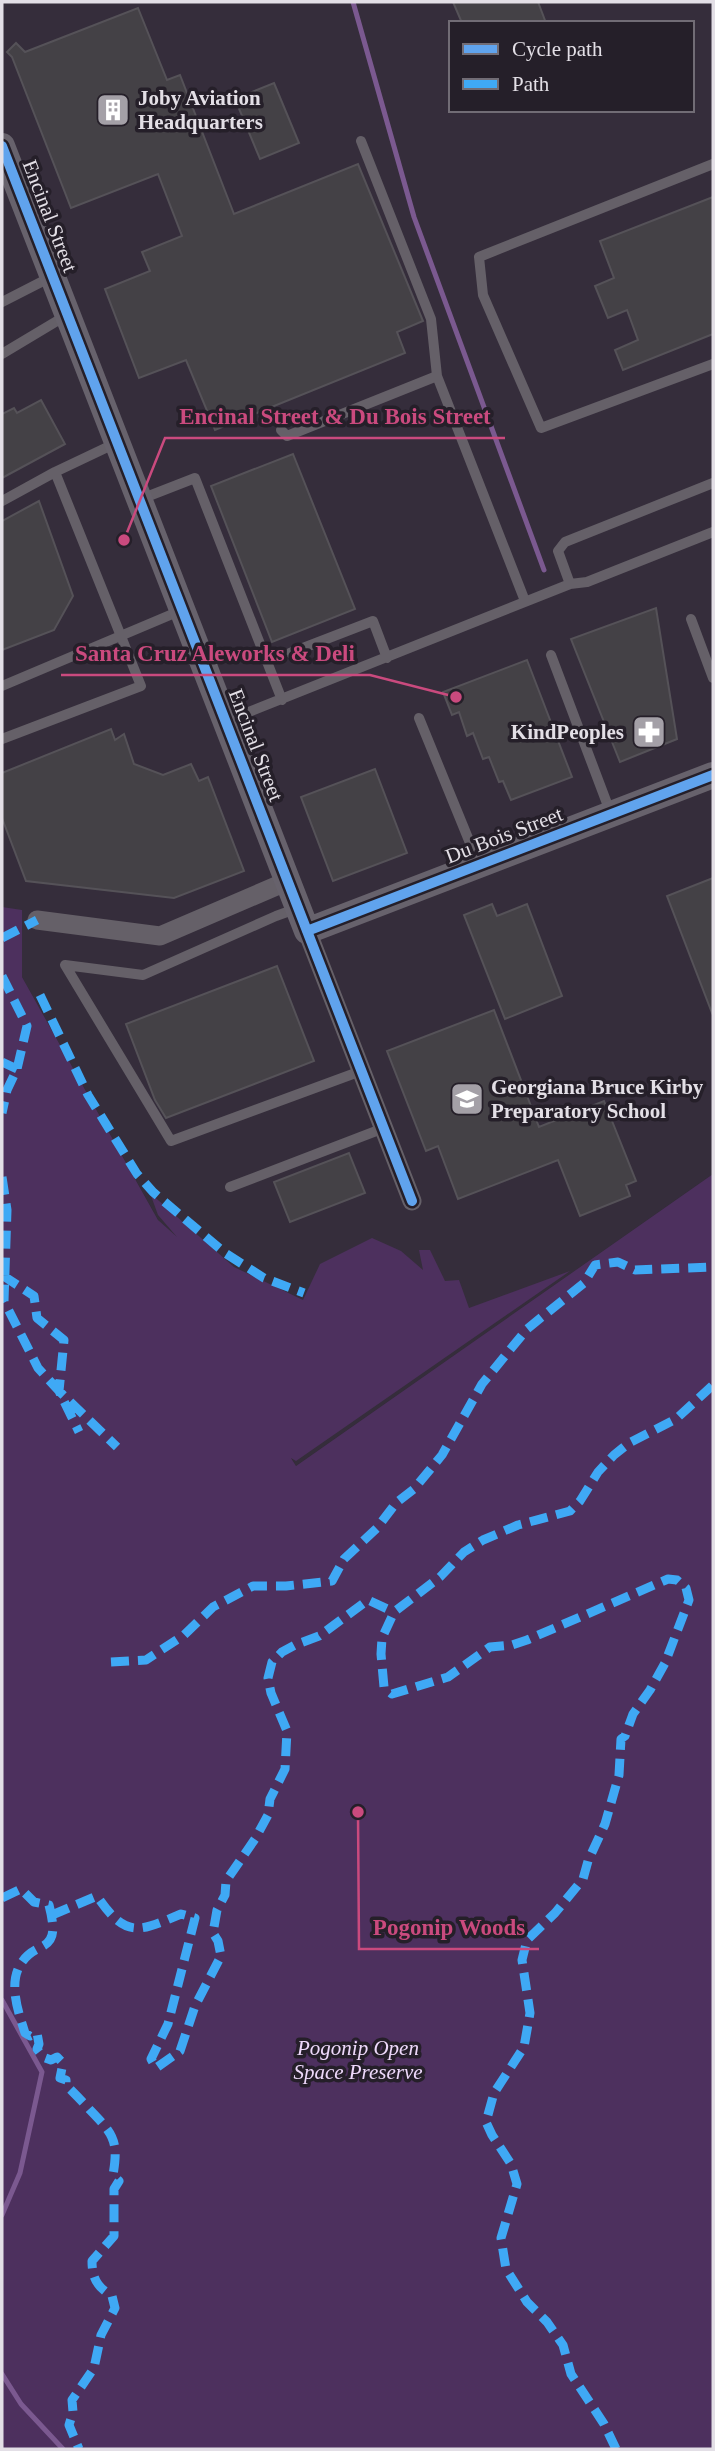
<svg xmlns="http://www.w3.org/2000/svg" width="715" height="2451" viewBox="0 0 715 2451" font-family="'Times New Roman',serif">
<rect width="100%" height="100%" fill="#2e2b31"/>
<!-- built -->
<path fill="#352d3b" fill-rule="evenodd" d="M2,2H713V1174L296,1466L22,977L2,907ZM451,23H692V110H451Z"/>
<!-- green -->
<path fill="#4d305e" d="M2,907L22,910V977L158,1220L177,1237L158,1215L150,1193L234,1267L303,1300L320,1264L372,1238L401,1251L423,1270L419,1250H430L445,1281L459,1280L469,1308L570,1271L296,1461L291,1458L296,1466L713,1174V2449H2Z"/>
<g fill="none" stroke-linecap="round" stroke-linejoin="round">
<!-- stream -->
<path stroke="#7b5990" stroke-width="5" d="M353,2L414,217L544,570
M2,2000L42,2072L20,2173L2,2215
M2,2374L21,2404L63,2449"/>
</g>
<!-- building -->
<path fill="#444146" stroke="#555258" stroke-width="2" d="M453,2H538L546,23H462Z
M138,8L167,80L180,75L234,214L358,164L423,321L397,332L405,353L215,430L186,360L139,378L105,289L150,271L142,252L182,236L158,174L71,208L12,57L7,52L16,43L25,52Z
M274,83L299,143L260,159L235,99Z
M713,197V334L623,370L615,350L638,340L627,310L608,318L595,286L614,278L600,241Z
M41,400L65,444L2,478V414L14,408L17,413Z
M293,454L355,609L272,642L211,486Z
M39,501L73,596L54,630L2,650V521Z
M656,608L677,739L620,762L571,639Z
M527,660L572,777L511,800L503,781L499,782L489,757L483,759L473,733L467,736L459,712L452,715L443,692Z
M111,729L115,740L124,734L134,764L163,775L191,764L199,781L208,777L244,871L174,898L26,881L2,818V773Z
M375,769L407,853L333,881L301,797Z
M713,878V1012L712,1013L667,896Z
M492,904L497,916L527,904L562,996L505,1019L464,915Z
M277,966L314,1061L166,1118L155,1100L126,1024Z
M494,1010L539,1127L604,1101L636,1181L626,1185L630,1196L580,1216L558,1160L458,1199L438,1146L426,1151L387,1051Z
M349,1153L365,1193L290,1222L274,1182Z"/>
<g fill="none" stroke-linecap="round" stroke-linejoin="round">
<!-- lane -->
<path stroke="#656068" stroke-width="10" d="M361,141L431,319L437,376L525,601
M713,164L479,257L483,295L541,428L713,364
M2,302L51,277
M2,354L67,315
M281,430L287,436L437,376
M55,472L114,444
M713,483L565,542L558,551L570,584L587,582L713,532
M141,499L195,478L282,700
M2,501L55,472L141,686L2,739
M691,619L713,678
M290,653L373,621L387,658
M551,655L611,814
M2,686L182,610
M419,718L479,865
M226,721L570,584
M298,908L276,916L143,975L65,965L171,1141L361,1071
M230,1187L384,1128"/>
<!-- street -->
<path stroke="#656068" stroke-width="19" d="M37,920L160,936L288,881
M307,931L412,1201"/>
<!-- secondary -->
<path stroke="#67626c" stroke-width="26" d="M2,146L307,931L713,775"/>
<!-- quiet -->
<path stroke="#3fa9f5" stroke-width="9" stroke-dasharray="18 9" stroke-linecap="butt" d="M2,938L37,920
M2,976L27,1026L17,1069L7,1090L2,1113
M40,995L88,1095L137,1174L153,1192L225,1253L264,1278L304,1293
M2,1062L17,1069
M2,1177L7,1210L4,1301L38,1368L59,1391L79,1432
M2,1275L34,1296L37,1318L64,1340L59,1391L117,1447
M111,1662L146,1660L184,1635L213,1607L253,1586H286L332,1581L344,1559L377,1528L396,1503L414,1489L442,1455L482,1384L527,1329L584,1283L595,1265L618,1262L635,1270L713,1267
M2,1898L21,1889L34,1902L49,1905C63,1959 35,1936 19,1967C9,1987 19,2014 25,2033L30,2036L37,2033L39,2044L37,2049L43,2057L51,2060L57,2057L63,2063L60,2078L66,2080V2085C74,2093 82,2101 90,2110C113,2134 119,2140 113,2175L119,2181L114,2189V2236L92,2261C92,2278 97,2287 112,2296L115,2308L101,2335L94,2368L72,2400L73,2412L69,2425L79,2449
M52,1915L97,1896C126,1939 138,1932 181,1914L195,1918L168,2024L151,2059L156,2068L180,2051L195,2006L221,1956L218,1941L213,1933L217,1910L225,1895L226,1881L255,1839L268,1815L270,1799L285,1769L287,1731L271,1693L268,1678L272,1662L282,1652L295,1645L319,1636L368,1600L394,1612
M616,2449L604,2424L571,2374L563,2345L547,2322L527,2302L506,2269L501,2238L517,2184L511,2164L492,2135L486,2122L494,2093L524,2047L530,2013L522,1960L527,1940L555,1913L583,1879L588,1861L605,1824L619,1775L621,1739L625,1736L633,1714L650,1690L665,1663L689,1600L686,1588L677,1580L668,1579L527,1640L512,1645L490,1647L448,1677L392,1694L384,1687L381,1654L382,1638L394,1612L440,1577L464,1552L483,1540L518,1525L570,1511L580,1501L598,1472L614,1455L629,1443L676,1419L713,1385"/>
<defs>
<path id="cycleway" d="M2,146L412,1201
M307,931L713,775"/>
</defs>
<!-- cycleway casing -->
<use href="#cycleway" stroke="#251f29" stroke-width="15"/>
<!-- cycleway -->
<use href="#cycleway" stroke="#60a3ed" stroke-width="10"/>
</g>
<!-- icons -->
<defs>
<symbol id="building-square" viewBox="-11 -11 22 22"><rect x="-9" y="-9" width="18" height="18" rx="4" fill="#a4a0a7" stroke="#251f29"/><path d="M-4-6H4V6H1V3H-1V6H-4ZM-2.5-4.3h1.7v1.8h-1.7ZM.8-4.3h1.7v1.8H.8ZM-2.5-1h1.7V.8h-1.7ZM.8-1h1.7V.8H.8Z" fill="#fff"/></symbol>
<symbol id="pharmacy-square" viewBox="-11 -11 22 22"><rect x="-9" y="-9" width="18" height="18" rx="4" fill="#a4a0a7" stroke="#251f29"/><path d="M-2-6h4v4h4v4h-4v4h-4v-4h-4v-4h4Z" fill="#fff"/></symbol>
<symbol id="school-square" viewBox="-11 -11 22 22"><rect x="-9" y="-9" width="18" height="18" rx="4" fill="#a4a0a7" stroke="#251f29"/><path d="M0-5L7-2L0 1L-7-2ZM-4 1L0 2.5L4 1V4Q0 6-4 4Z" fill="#fff"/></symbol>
</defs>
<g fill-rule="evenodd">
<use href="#building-square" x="94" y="91" width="38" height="38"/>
<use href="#pharmacy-square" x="630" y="713" width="38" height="38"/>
<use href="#school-square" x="448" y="1080" width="38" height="38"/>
</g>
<g text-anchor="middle" stroke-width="7" stroke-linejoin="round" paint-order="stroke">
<!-- poi labels -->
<g font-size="21" font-weight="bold" fill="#e3dfe6" stroke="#251f29" text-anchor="start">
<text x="138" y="105">Joby Aviation<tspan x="138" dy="24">Headquarters</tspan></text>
<text x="624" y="739" text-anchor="end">KindPeoples</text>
<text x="491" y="1094">Georgiana Bruce Kirby<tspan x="491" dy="24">Preparatory School</tspan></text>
</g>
<!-- street labels -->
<g font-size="21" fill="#e3dfe6" stroke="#251f29">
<text transform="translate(50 216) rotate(69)" y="7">Encinal Street</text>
<text transform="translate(256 745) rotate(69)" y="7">Encinal Street</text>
<text transform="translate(504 835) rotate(-21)" y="7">Du Bois Street</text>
</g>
<!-- park labels -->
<g font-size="21" font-style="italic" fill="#eed9fb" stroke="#251f29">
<text x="358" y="2055">Pogonip Open<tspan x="358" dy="24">Space Preserve</tspan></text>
</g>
</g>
<!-- callouts -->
<path fill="none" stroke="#ca4a7e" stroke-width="2.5" d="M124 540L165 438H505M456 697L370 675H61M358 1812L359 1949H539"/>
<g fill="#ca4a7e" stroke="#251f29" stroke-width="2.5">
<circle cx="124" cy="540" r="7"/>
<circle cx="456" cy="697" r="7"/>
<circle cx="358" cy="1812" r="7"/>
</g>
<g font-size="23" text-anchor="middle" font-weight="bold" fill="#ca4a7e" stroke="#251f29" stroke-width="7" stroke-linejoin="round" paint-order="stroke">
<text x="335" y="424">Encinal Street &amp; Du Bois Street</text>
<text x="215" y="661">Santa Cruz Aleworks &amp; Deli</text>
<text x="449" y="1935">Pogonip Woods</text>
</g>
<!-- border -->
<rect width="715" height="2451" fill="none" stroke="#e3dfe6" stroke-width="7"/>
<!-- legend -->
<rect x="449" y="21" width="245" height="91" fill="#251f29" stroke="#716c75" stroke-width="2"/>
<rect x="463" y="44" width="35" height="10" fill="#60a3ed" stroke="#716c75" stroke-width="2"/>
<text x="512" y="56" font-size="21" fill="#e3dfe6">Cycle path</text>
<rect x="463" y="79" width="35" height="10" fill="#3fa9f5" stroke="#716c75" stroke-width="2"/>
<text x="512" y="91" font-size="21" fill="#e3dfe6">Path</text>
</svg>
